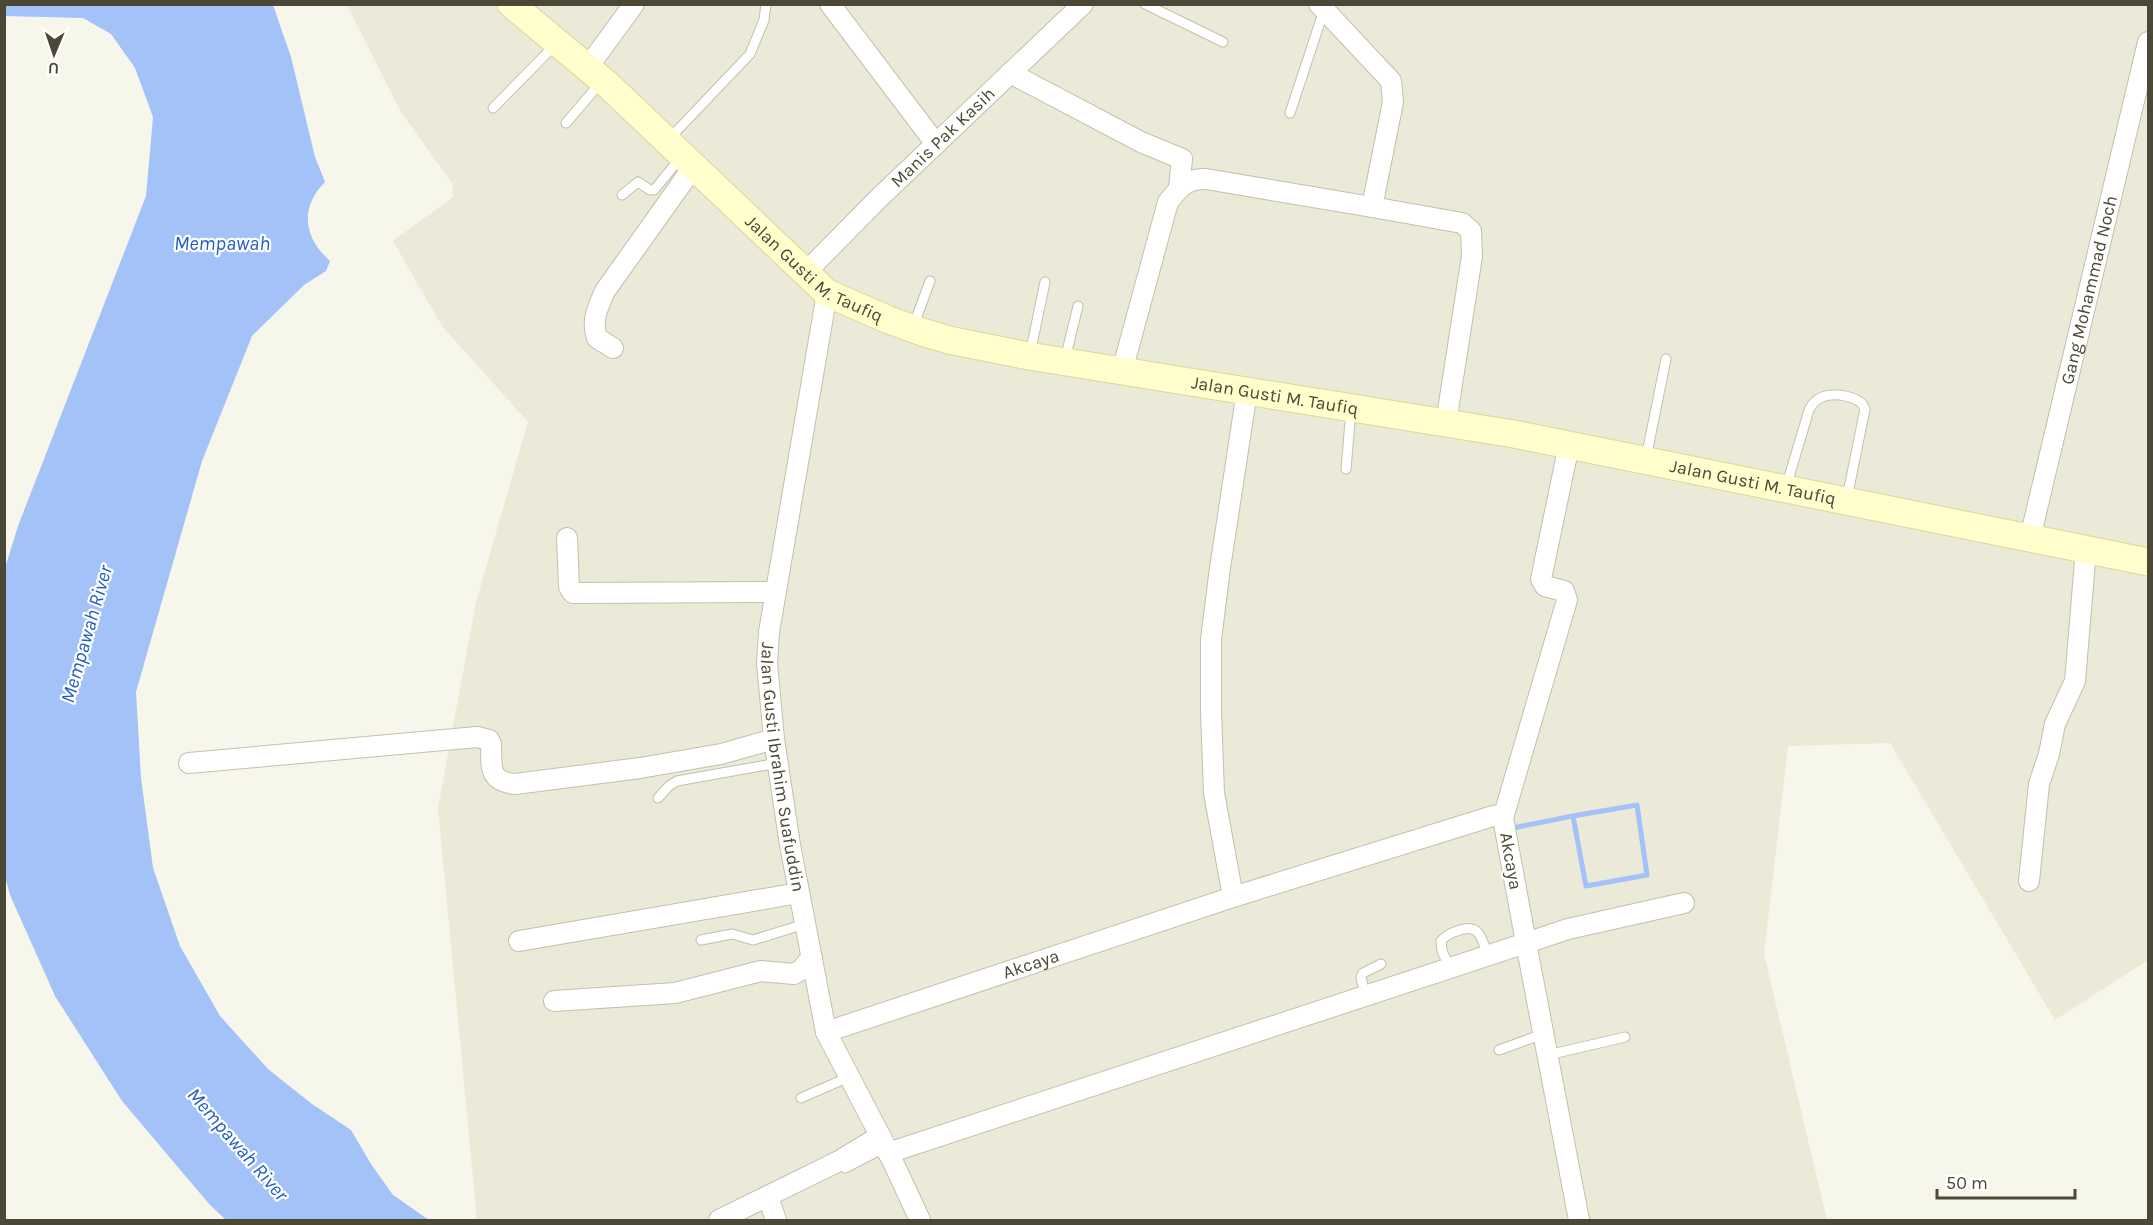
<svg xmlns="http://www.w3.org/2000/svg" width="2153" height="1225" viewBox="0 0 2153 1225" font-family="Karla,sans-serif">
<rect width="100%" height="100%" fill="#f7f6ea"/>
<!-- residential -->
<path fill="#ebe9d8" d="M347,5H2148V960L2055,1020L1890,743L1788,746L1764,954L1827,1220H477L438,808L476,602L528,422L442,326L393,241L453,197L452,183L401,112Z"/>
<!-- water -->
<path fill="#a2c2f8" d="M5,4L273,5L291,57L315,157L325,182C299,208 304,238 330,261L326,271L304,285L252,336L202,461L136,692L141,778L153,868L180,946L220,1016L268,1069L312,1104L351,1130L371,1164L393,1195L429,1220H226L210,1205L122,1101L55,996L10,895L4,873L5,568L18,526L146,196L153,117L135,68L111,34L83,18L5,16Z"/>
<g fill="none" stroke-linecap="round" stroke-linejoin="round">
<!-- stream -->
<path stroke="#a2c2f8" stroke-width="5" d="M1513,828L1573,816L1586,886L1647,875L1637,805L1573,816"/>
<defs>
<path id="lane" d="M1145,4L1223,42
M493,108L556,44
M1290,113L1324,10
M566,123L601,82
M669,139L750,54L764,20L766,4
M622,195L638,182L650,190H654L681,157
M913,327L930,281
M1030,354L1045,282
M1065,359L1078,306
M1646,458L1666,359
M1346,469L1351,410
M1786,487L1809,410C1812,404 1815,400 1822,397C1834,392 1861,396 1865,409L1847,498
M658,798L669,786L677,781L778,763
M701,940L732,934L753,940L805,924
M1450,968L1442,951L1441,941C1446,935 1450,933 1457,931C1480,922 1481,938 1488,955
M1365,995L1361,977L1363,973L1381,964
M1499,1050L1543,1034
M1548,1055L1625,1037
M801,1098L849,1077
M845,1168L886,1147"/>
<g id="street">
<path d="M830,4L936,144"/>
<path d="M1319,4L1391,81L1393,102L1372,207L1462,223L1471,231L1472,256L1446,423"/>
<path d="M588,67L634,4"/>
<path d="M1010,73L1141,142L1182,159L1179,188"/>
<path id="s1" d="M806,272L879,198L1083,4"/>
<path id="s2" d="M827,293L769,632L767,663L774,739L790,845L826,1032L886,1147L920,1220"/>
<path d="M613,348L597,338C591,320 598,307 605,291L694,166"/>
<path d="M1122,371L1168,202C1179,188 1187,178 1206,179L1372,207"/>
<path d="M567,538L569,587L573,593L775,592"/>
<path id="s3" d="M2030,538L2148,42"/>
<path d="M189,763L477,737L489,740L491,744C492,766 487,781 515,784L640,768L721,754L774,739"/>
<path d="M2029,881L2039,784L2049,754L2055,724L2075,681L2086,549"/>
<path d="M1233,897L1214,793L1211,711V639L1220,568L1247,391"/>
<path d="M519,941L799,893"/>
<path d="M554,1001L675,993L761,971L794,974L801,970L812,957"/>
<path id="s4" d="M826,1032L1233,897L1493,816L1499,815L1503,818"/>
<path d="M888,1153L1526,943L1503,818L1567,600L1564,591L1545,586L1541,579L1569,445"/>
<path d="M768,1197L776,1220"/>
<path d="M719,1220L839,1161L880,1136"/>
<path d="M1579,1220L1526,943L1568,929L1684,903"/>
</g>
<g id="secondary">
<path id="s5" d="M511,4L607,84L827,293L889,320L922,332L949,340L1029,356L1514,434L2148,562"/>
</g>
</defs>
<!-- lane casing -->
<use href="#lane" stroke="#c3c0ac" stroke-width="11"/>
<!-- street casing -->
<use href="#street" stroke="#c3c0ac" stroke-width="22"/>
<!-- secondary casing -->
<use href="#secondary" stroke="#dbd896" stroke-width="29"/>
<!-- lane -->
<use href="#lane" stroke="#fff" stroke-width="9"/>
<!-- street -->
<use href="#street" stroke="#fff" stroke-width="20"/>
<!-- secondary -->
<use href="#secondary" stroke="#fffecc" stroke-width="27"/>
</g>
<g text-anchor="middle" stroke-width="4.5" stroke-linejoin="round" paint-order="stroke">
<!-- street labels -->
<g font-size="18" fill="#4c4837" stroke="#fff">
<text dy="6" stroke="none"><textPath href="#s1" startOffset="192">Manis Pak Kasih</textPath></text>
<text dy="6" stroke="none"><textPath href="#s5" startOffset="404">Jalan Gusti M. Taufiq</textPath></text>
<text dy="6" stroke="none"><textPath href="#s3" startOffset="255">Gang Mohammad Noch</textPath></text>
<text dy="6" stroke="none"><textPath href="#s5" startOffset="890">Jalan Gusti M. Taufiq</textPath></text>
<text dy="6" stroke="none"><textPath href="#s5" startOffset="1376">Jalan Gusti M. Taufiq</textPath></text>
<text dy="6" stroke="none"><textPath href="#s2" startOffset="480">Jalan Gusti Ibrahim Suafuddin</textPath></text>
<text transform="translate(1511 861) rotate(80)" y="6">Akcaya</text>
<text dy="6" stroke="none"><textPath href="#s4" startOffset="216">Akcaya</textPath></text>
</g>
<!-- water labels -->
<g font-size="20" font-style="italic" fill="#245dc4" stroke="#fff">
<text x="222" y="250">Mempawah</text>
<text transform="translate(86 634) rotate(-74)" y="7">Mempawah River</text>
<text transform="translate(238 1144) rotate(49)" y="7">Mempawah River</text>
</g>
</g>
<!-- border -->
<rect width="2153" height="1225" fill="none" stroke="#4c4837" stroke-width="12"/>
<!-- north arrow -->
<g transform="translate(54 54) rotate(182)" stroke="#ffffff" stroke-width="4.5" paint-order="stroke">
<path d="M0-4.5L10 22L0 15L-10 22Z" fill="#4c4837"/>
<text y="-9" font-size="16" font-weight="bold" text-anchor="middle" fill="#4c4837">U</text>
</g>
<!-- scale -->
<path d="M1937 1189v9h138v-9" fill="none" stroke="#4c4837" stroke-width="3"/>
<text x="1946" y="1189" font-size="18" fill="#4c4837" stroke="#ffffff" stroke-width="4.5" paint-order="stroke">50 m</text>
</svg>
